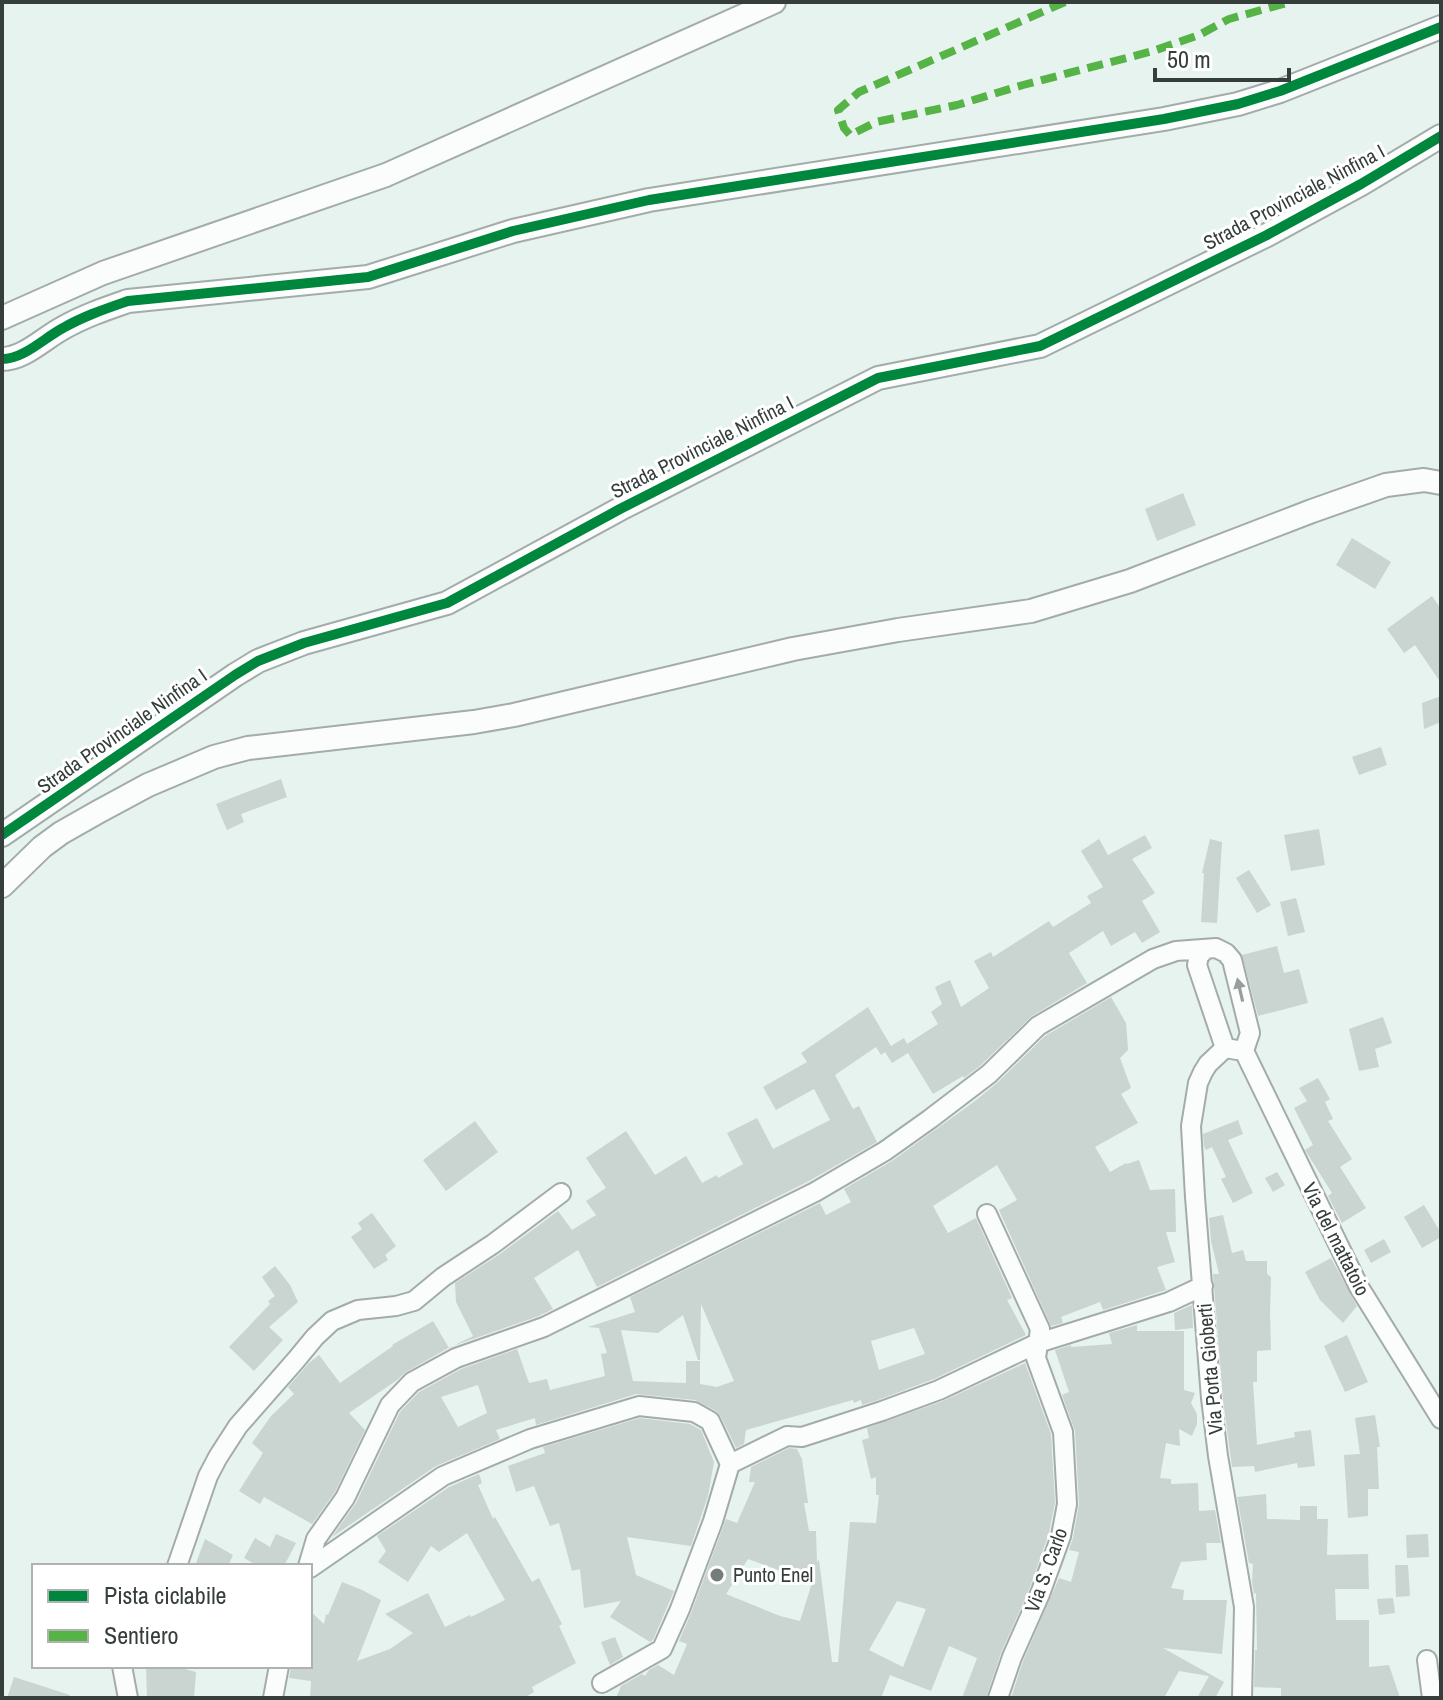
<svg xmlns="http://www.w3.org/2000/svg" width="1443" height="1700" viewBox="0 0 1443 1700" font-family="'Archivo Narrow',sans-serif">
<rect width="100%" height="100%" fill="#e7f3ee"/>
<!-- building -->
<path fill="#cad4d0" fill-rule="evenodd" d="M1183,493L1196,525L1157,541L1145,509Z
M1352,538L1391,562L1375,589L1336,565Z
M1432,596L1441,609V683L1415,645L1404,653L1387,629Z
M1441,696V722L1424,729L1422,703Z
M1381,747L1387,765L1359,775L1352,757Z
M281,779L287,797L241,814L244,822L227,830L216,804Z
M1319,829L1325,865L1291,871L1284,835Z
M1145,835L1152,848L1132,859L1155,893L1142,901L1160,932L1142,943L1135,932L1111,946L1103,931L1069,953L1087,983L1032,1016L981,1065L964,1078L963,1076L933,1094L908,1053L892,1063L885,1052L881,1055L876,1047L835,1075L853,1109L859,1106L877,1142L809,1181L597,1287L578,1250L534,1278L553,1309L539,1316L450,1347L406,1372L397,1380L349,1413L365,1430L335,1492L312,1524L264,1497L260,1504L239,1491L263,1453L252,1443L271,1416L294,1394L288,1387L309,1363L319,1355L340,1383L393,1346L392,1345L433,1321L449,1348L473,1336L456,1302L455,1283L500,1254L558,1211L572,1230L596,1215L586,1201L606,1188L586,1158L626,1131L655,1175L686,1156L702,1183L717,1175L718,1178L743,1164L727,1133L757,1118L773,1149L830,1120L814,1089L776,1110L763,1087L807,1062L801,1053L868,1007L891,1046L904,1038L907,1044L938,1024L931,1012L942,1004L935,987L950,980L961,1007L989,988L974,961L991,952L993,957L1049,921L1053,927L1091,903L1087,896L1103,887L1081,851L1099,839L1108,855Z
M1210,839L1222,842L1217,923L1201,922L1204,873H1202Z
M1249,870L1271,905L1257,913L1236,878Z
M1296,898L1305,932L1288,936L1280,902Z
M1277,946L1284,973L1299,969L1308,1003L1258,1016L1242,955Z
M1111,997L1126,1023L1127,1035L1128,1050L1120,1058L1131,1088L1121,1094L1138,1123L1095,1147L1110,1172L1126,1163L1127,1164L1139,1160L1150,1190L1175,1189L1176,1232H1166L1175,1262L1157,1267L1166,1290L1103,1310L1100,1302L1061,1317L1063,1323L1051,1326L999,1210L1017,1200L997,1165L933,1206L948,1233L976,1218L1012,1298L1007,1300L1026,1335L934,1379L878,1400L862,1405L861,1400L854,1403L853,1400L746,1430L744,1444L736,1448L720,1415L716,1411L695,1400L636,1394L536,1425L535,1418L496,1430L500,1439L436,1466L332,1537L356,1503L400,1412L419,1392L461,1369L517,1349L529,1383L547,1379L550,1390L605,1376L601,1354L607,1353L599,1328L588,1327L635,1312L630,1297L820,1203L826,1215L851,1202L844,1189L892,1161L975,1101L997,1083L1045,1036ZM701,1304L734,1381L717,1387L700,1384V1361H686V1383L633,1381L621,1330L658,1333L683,1315L698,1360H700ZM914,1328L925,1354L879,1370L871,1341ZM478,1385L487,1413L458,1427L441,1397Z
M1383,1017L1392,1043L1375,1049L1379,1067L1359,1071L1349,1029Z
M1318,1078L1330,1099L1325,1102L1333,1119L1328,1121L1352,1159L1340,1167L1366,1208L1342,1223L1328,1196L1332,1193L1305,1150L1313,1145L1294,1108L1307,1101L1299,1088Z
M1238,1120L1243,1134L1228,1140L1253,1193L1233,1203L1221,1179L1226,1177L1212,1147L1206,1150L1204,1146L1203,1134Z
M475,1121L498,1152L446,1191L423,1160Z
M1277,1172L1285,1185L1273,1192L1265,1178Z
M1424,1205L1441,1233V1237L1422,1248L1404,1217Z
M372,1213L396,1246L385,1255L388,1260L374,1269L351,1237L362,1229L358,1223Z
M1223,1215L1232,1253L1243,1250L1246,1261H1267V1274L1271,1277L1270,1314L1271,1350L1257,1351V1382H1253L1257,1445L1295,1437L1294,1432L1311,1430L1315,1466L1298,1468L1297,1463L1255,1472L1254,1466L1232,1467L1223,1400L1213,1274H1219L1211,1241L1209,1218Z
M1384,1239L1391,1252L1371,1263L1364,1250Z
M1331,1258L1357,1306L1343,1323L1320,1300L1305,1272Z
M275,1266L290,1285L298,1302L269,1327L283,1340L254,1371L229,1347L270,1304L268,1301L275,1296L262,1277Z
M1192,1305L1193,1328L1175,1330L1174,1313Z
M1137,1325V1331H1184V1390L1195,1393L1191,1403L1197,1414V1424L1192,1436L1179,1429L1180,1446L1166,1443L1160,1478L1171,1479V1484L1198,1483L1199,1511L1215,1510L1221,1543H1206L1207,1560L1181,1562L1171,1588L1184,1590L1183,1600H1227L1222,1654L1163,1648L1224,1682L1215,1698H1197L1209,1676L1179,1671L1164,1698H1011L1023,1661L1059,1578L1071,1582L1079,1552L1069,1550L1073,1538L1079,1504L1075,1431L1062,1395L1069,1392L1055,1350L1071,1345V1347L1112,1344L1109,1333Z
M1347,1335L1368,1382L1345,1392L1324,1346Z
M1025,1363L1051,1434L1055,1503L1049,1533L1029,1590L1001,1653L986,1698H962L977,1658L949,1646L931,1691L890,1675L881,1698H616L621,1686L642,1674L645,1676L649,1670L658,1665L674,1675L687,1644L679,1641L691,1613L726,1519L737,1523L755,1482H749L751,1467L789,1448L797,1449L802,1459L808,1503H804L809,1531H816L817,1562L819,1560L832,1662H838L850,1522L876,1523L879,1495H876V1477L871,1479L862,1440L869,1438L867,1428L943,1401ZM748,1559L792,1575L812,1583L800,1621L780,1616L726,1594ZM897,1601L926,1609L903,1667L869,1650Z
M1375,1415L1380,1447H1377L1379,1489H1368V1516L1348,1518L1344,1455L1360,1454L1355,1418Z
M640,1418L690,1424L701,1430L714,1462L708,1496L691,1546L627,1537L636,1575L674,1591L653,1640L650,1642L610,1617L621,1601L584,1608L580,1569L572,1571L559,1523L550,1526L534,1486L516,1492L508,1466L545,1453L543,1447Z
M479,1474L482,1483L478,1485L493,1519L495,1517L532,1582L539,1578L562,1624L559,1626L576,1663L532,1687L534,1692L524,1698H310L311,1681L289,1678L291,1666H310V1611L324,1624L326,1614L328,1615L342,1582L362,1590L381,1600L357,1661L390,1649L413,1633L385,1614L428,1593L445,1627L470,1615L471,1617L505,1600L467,1533L439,1552L431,1546L408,1582L378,1562L386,1551L377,1536L449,1487Z
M1266,1494L1267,1519L1300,1520V1506H1317V1519H1328L1327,1555L1368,1554L1369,1589H1335L1336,1620H1369V1667L1389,1665L1400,1698H1281V1688L1254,1687L1255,1650H1257L1256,1593L1254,1594L1252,1582L1253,1564L1249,1563L1237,1497Z
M276,1534L296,1543L284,1566H258L244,1558L255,1538L270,1547Z
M1428,1534L1429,1557L1407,1558L1406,1535Z
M205,1539L233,1555L228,1566H195Z
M1395,1565H1408L1410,1596L1396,1597Z
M1393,1598L1395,1613L1379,1615L1377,1599Z
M615,1637L623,1657L610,1665L601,1642Z
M146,1666H174L196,1672L194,1698H147Z
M14,1677L70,1695L69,1698H7Z"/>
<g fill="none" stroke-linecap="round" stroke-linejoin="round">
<defs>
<path id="minor" d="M1205,950L1199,956L1197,965L1225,1048L1237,1050
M1225,1048L1208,1064L1203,1072L1198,1083L1191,1126L1195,1197L1211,1398L1218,1456L1244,1607L1242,1698
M1244,1051L1359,1287L1441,1419
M987,1214L1040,1329L1036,1358L1063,1432L1067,1504L1061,1536L1040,1594L1012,1657L998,1698
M730,1464L787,1436L802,1437L882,1411L939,1390L1038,1343L1169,1302L1203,1286
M177,1566L208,1476L218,1457L238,1426L296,1360L315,1337L332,1321L358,1310L396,1306L414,1301L443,1277L493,1244L561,1193
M308,1566L316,1539L345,1498L390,1405L412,1382L456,1358L544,1327L815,1192L885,1151L930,1119L989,1074L1038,1026L1153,959L1176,951L1216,948L1226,953L1232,960L1250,1033L1244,1051
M310,1568L443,1476L530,1439L639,1406L694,1412L710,1421L730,1464L713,1521L680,1609L662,1649L602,1683
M1427,1660L1432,1698
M122,1666L128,1698
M273,1698L279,1666"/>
<path id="tertiary" d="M2,318L103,273L386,175L774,2
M2,359C24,359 44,338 63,328C84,316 105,309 128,301L368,277L513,231L649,200L1164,119L1238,104L1280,91L1441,27
M2,835L235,675L258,661L304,643L447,603L620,509L878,378L1040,346L1267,235L1361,184L1441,136
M2,886L42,847L61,833L98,812L148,785L214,757L248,748L474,722L514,715L793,649L898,630L1031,611L1130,581L1312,511L1386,485L1424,480L1441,483"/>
</defs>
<!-- minor casing -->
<use href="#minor" stroke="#a3aca8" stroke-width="22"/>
<!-- tertiary casing -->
<use href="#tertiary" stroke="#a3aca8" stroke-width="26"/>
<!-- minor -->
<use href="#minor" stroke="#fbfdfc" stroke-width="18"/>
<!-- tertiary -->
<use href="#tertiary" stroke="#fbfdfc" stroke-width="22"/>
<!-- quiet -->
<path stroke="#56b346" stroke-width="8" stroke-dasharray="16 8" stroke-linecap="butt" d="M1065,2L859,92L838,110L844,128L850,135L876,122L957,105L1023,85L1153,51L1199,35L1229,19L1290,2"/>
<defs>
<path id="cycleway" d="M2,359C24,359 44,338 63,328C84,316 105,309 128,301L368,277L513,231L649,200L1164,119L1238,104L1280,91L1441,27
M2,835L235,675L258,661L304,643L447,603L620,509L878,378L1040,346L1267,235L1361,184L1441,136"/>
</defs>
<!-- cycleway casing -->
<use href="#cycleway" stroke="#fff" stroke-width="15"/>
<!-- cycleway -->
<use href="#cycleway" stroke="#00873e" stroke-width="10"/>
</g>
<!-- one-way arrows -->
<defs><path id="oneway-solid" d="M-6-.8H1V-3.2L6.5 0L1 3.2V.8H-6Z" transform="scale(2)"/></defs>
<use fill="#989e9b" href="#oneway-solid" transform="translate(1240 990) rotate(-103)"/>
<!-- markers -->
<circle fill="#737d79" stroke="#fff" stroke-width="3" cx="717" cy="1575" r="8"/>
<g text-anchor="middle" stroke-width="6" stroke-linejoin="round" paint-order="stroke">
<!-- street labels -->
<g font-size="20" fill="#353e3a" stroke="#fff">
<text transform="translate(1294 197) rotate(-28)" y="7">Strada Provinciale Ninfina I</text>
<text transform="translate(702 447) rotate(-27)" y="7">Strada Provinciale Ninfina I</text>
<text transform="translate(122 731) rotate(-35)" y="7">Strada Provinciale Ninfina I</text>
<text transform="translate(1336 1239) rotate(63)" y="7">Via del mattatoio</text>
<text transform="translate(1210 1369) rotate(-95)" y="7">Via Porta Gioberti</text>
<text transform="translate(1046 1570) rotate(-70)" y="7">Via S. Carlo</text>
</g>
<!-- poi labels -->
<g font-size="20" fill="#353e3a" stroke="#fff" text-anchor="start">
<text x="733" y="1582">Punto Enel</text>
</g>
</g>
<!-- border -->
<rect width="1443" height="1700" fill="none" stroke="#353e3a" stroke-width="8"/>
<!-- legend -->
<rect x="32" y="1564" width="280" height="104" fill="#ffffff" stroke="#aeb2b0" stroke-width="2"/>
<rect x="48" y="1590" width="40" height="12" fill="#00873e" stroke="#aeb2b0" stroke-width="2"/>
<text x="104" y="1604" font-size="24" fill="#353e3a">Pista ciclabile</text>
<rect x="48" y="1630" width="40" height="12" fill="#56b346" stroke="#aeb2b0" stroke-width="2"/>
<text x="104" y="1644" font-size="24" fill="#353e3a">Sentiero</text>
<!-- scale -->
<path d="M1155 68v12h134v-12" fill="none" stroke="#353e3a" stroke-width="4"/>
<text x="1167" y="68" font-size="24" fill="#353e3a" stroke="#ffffff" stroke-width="6" paint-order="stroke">50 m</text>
</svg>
